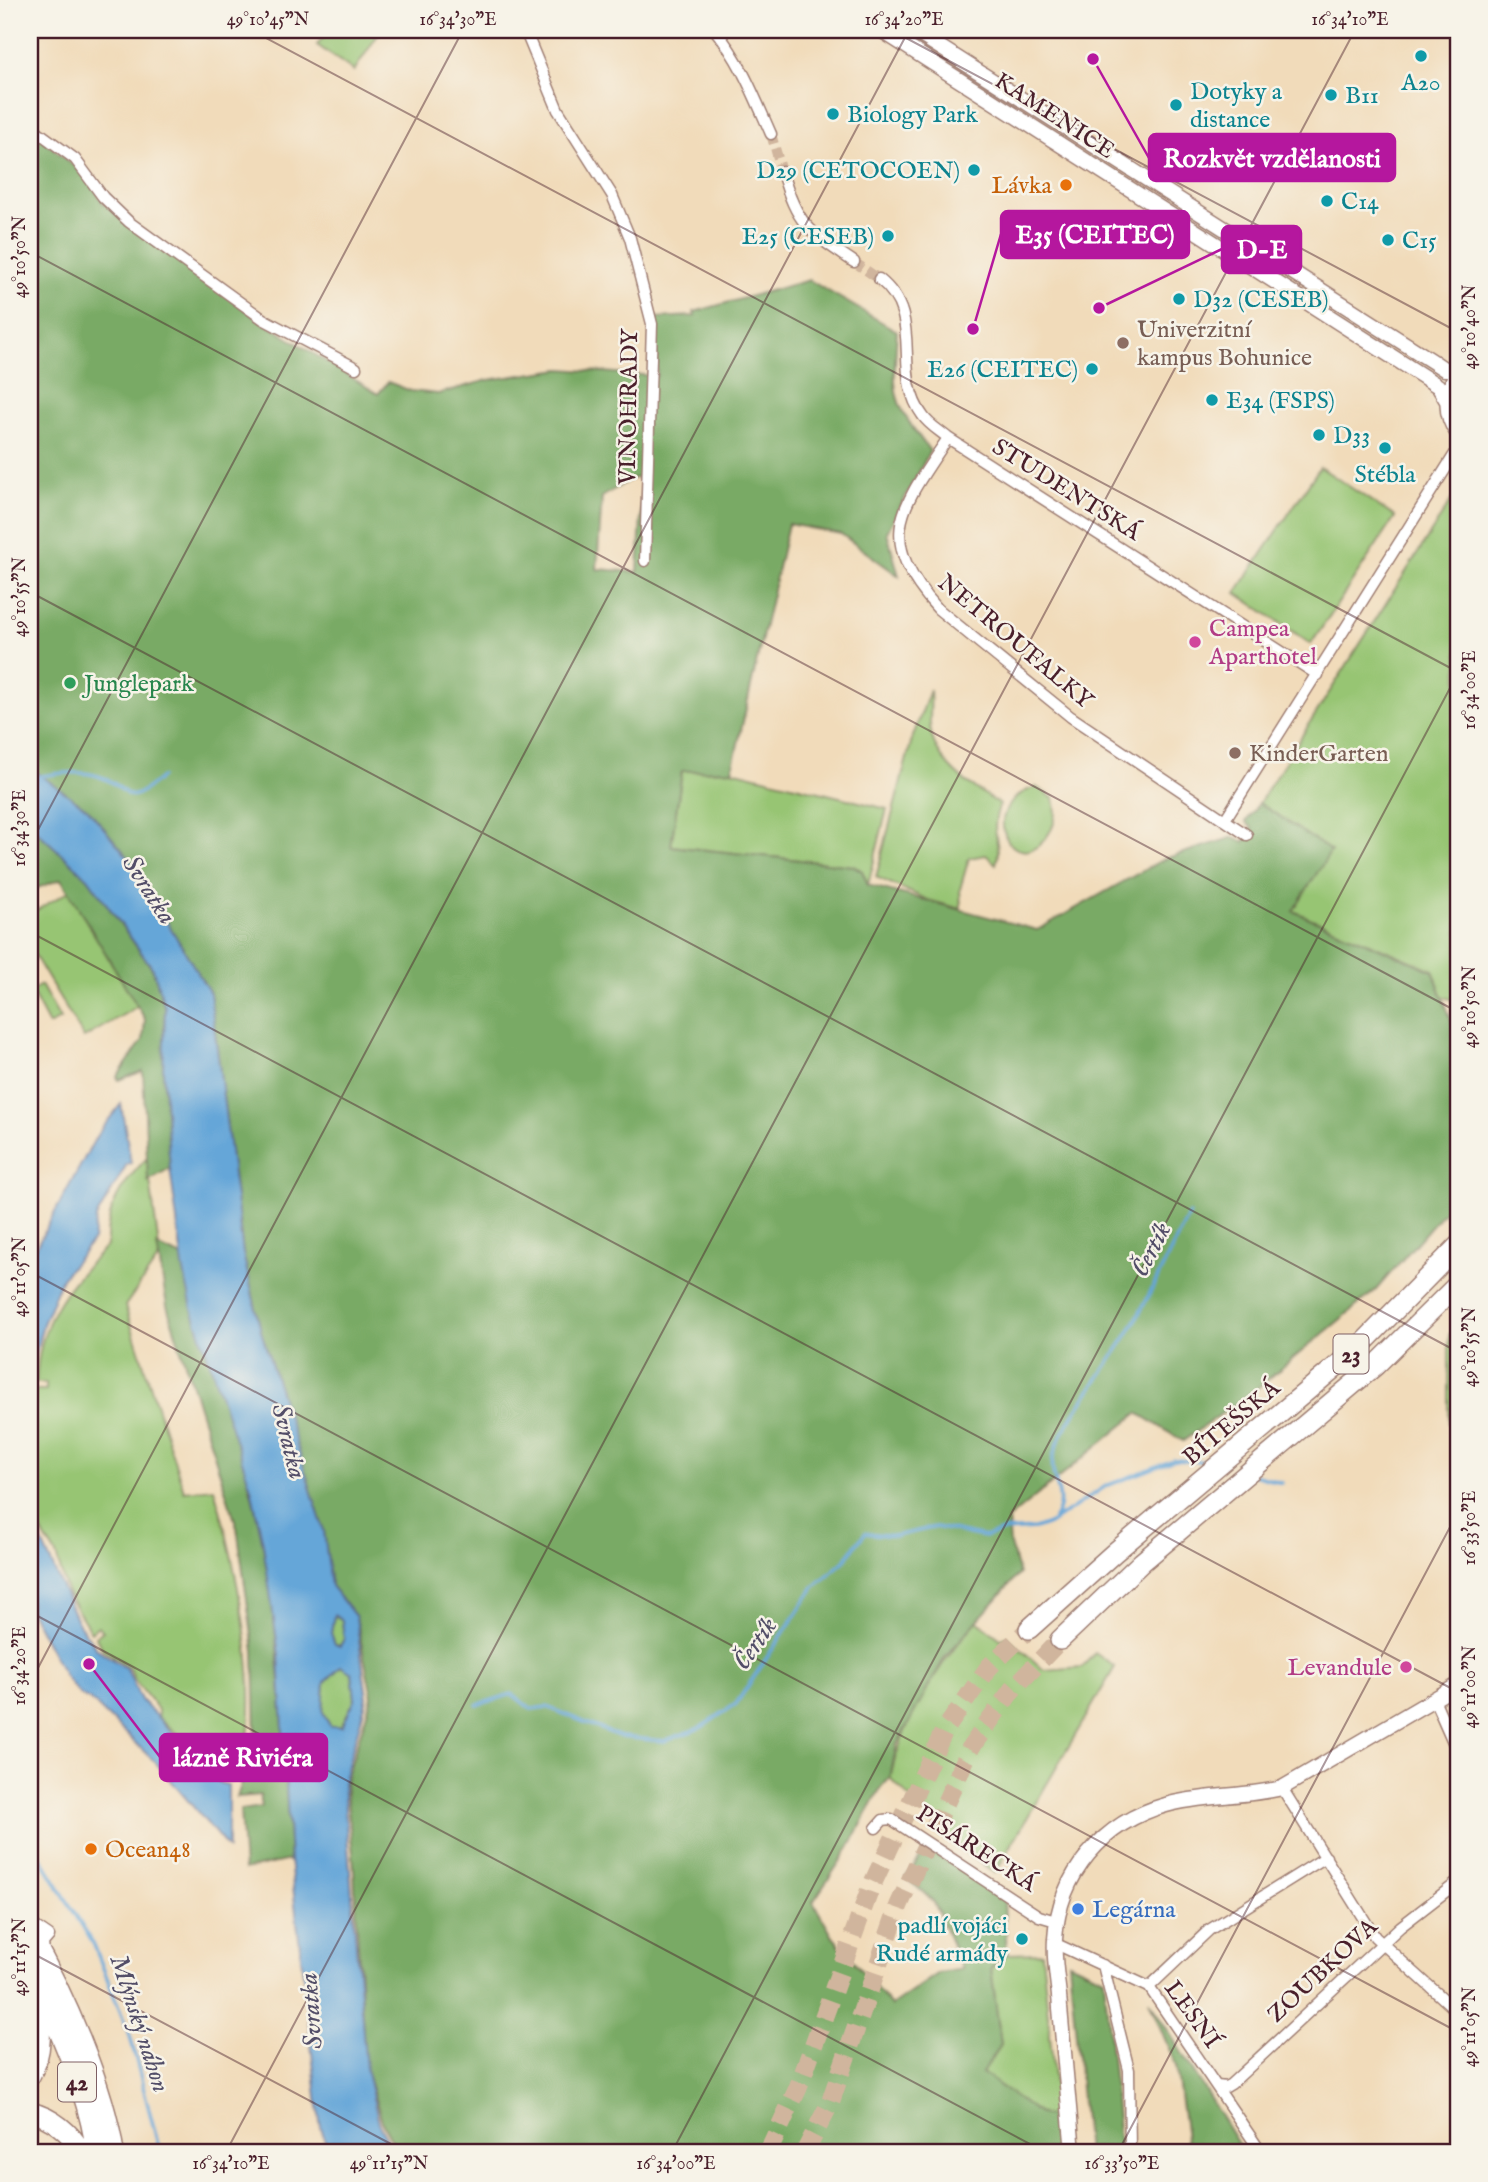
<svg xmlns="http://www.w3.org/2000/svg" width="1488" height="2182" viewBox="0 0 1488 2182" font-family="'IM FELL English',serif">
<rect width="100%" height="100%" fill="#f7f3e8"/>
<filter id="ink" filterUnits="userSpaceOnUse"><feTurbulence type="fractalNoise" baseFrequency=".0143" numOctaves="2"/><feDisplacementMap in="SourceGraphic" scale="14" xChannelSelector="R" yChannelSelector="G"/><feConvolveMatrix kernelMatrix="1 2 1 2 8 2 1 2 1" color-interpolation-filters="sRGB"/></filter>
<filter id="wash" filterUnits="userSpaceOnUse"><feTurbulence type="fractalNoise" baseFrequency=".00686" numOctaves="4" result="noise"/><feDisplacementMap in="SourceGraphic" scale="28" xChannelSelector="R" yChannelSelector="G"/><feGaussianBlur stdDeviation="1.57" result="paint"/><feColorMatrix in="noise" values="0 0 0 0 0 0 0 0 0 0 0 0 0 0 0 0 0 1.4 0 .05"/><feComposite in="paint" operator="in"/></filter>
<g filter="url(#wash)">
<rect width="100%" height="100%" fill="#f1dbba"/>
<!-- green -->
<path fill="#97c573" stroke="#70724f" stroke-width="2" d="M329,30H381L354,71L317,45Z
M1320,467L1395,517L1311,644L1236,593Z
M1458,490V1001L1443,997L1433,970L1293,911L1273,813L1259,803Z
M930,690C931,701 930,712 930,723C931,762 971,787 1000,804C988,834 1003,844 996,864L986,855L969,858L960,889L961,909L928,900L876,877L912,739Z
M732,770L887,809L868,885L862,871L854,866L671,846L682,771Z
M1036,787L1053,798C1058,810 1056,823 1048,835C1015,883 972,807 1036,787Z
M69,891L138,1006L84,1038L30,948V914Z
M41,985L60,1019L49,1025L31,991Z
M147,1158L160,1256L125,1306L184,1491L214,1488C234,1557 259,1672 247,1743C245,1757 235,1768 232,1782L158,1717V1710L134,1679L130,1668L103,1649L95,1637L103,1631L98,1626L91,1632L68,1595L56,1555L36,1523L32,1464L35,1390H46V1383H36C39,1320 64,1288 107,1246C105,1210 121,1184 147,1158Z
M1458,1324V1423H1449V1335Z
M334,1615L342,1620L344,1639L340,1646L335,1644L331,1633Z
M977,1621L1002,1640L1006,1636L1044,1670L1082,1667L1095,1653L1115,1667L995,1873L960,1848L890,1778C903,1719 937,1666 977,1621Z
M341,1666L352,1673L355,1699L341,1726H330L323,1712L325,1682Z
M1042,1953L1058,2118L1041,2115L982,2073L1001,2045L991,1967L1007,1954Z"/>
<!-- forest -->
<path fill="#79aa65" stroke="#626448" stroke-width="2" fill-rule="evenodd" d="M30,129L86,176L104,204L260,320L378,394L388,382L411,391L438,394L488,380L561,369L657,376L654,318L695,316L694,312L809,280L897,331C893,395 890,399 930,451L887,532L899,576L841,534L788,524L732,770L682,771L671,846L854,866L862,871L868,885L1037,930L1164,859L1234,837L1244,842L1252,828L1246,822L1259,803L1331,851L1293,911L1433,971L1458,1038V1195L1376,1290L1255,1390L1183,1441L1138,1413L1008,1519L1010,1545L1019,1574L945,1657L897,1744L890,1778L880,1789L849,1848L813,1902L833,1937L891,2006L939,1973L962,1969L934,1902L906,1877L927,1848L1004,1900L1007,1954L991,1968L1001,2045L982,2073L1041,2115L1058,2118L1061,2152H398L383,2124L365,2067L353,1854L345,1783L372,1696L356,1617L331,1586L324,1531L261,1331L243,1253L210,993L127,856L88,809L30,768ZM633,478L643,479L638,572L597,569L602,497Z
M30,825L88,878L153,970L165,1008L163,1070L170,1168L148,1181L143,1071L119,1080L117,1077L143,1040L145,1019L61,879L32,890L30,887Z
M157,1246L182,1257C195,1337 232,1412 251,1491C282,1612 283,1737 290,1860L244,1870L240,1810L262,1807L260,1795L237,1797L256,1741L254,1651L237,1527L167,1306Z
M1069,1962L1104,1978L1120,2152H1087Z
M1149,2000L1243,2152H1188L1176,2066Z"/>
<!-- water -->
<path fill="#65a6d8" stroke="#586282" stroke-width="2" fill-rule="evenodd" d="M30,768L88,809L127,856L210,993L243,1253L261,1331L324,1531L331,1586L356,1617L367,1698L343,1783L366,2069L380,2126L394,2152H328L320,2123L290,1860L279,1655L263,1544L251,1488L192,1309L183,1267L170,1168L163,1070L165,1008L153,969L88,878L30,825ZM334,1615L342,1621L344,1639L340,1646L335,1644L331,1633ZM341,1666L352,1673L355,1699L342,1726H330L323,1712L325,1682Z
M121,1104L131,1163L127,1164L96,1218L93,1240L62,1278L43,1324L32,1367L30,1391V1258L97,1135Z
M30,1487L34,1524L77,1621L96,1648L127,1669L141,1700L220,1783L228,1785V1848L157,1764L92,1701L80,1695L64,1675L30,1611Z"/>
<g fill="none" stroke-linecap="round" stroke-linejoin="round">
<!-- stream -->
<path stroke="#65a6d8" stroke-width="3.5" d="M30,778C51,774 80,769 101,777C134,789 120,812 161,777
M1254,1475L1282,1483
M1054,1519C1069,1496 1049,1481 1053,1458C1059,1426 1113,1361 1131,1329C1152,1291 1170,1252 1189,1214
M477,1705L512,1694L531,1709L547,1707L621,1737L664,1741L700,1728L736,1704L814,1587L843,1562L865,1533L895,1536L936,1527L984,1537L1004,1531L1035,1529L1049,1524L1106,1486L1174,1460L1209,1462
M30,1840L94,1945L130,2036L160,2152"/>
</g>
</g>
<g filter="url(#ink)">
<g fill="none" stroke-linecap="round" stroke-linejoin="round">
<!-- street-tunnel -->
<path stroke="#d0b59d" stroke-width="10" stroke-dasharray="10 5" stroke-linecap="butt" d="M771,134L782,172
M854,262L879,279"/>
<!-- highway-tunnel -->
<path stroke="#d0b59d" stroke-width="19" stroke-dasharray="19 10" stroke-linecap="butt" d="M768,2152L798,2088L870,1889L944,1731L989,1667L1029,1629
M805,2152L830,2103L899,1905L971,1747L1012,1690L1060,1640"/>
<defs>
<path id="street" d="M525,30L558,110L612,195L630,238L652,324L645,561
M715,30C741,61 755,98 771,134
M30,126L75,159L103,197L129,222L263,319L356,368
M782,172C797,225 809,232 854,262
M879,279C927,317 890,372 923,416C929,425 940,431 948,438L1318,675
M948,438C902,507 873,537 938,609L1071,717L1247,835
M1226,818L1458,449
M1434,1699L1458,1753
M1282,1788L1375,1937L1458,2012
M876,1828L883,1820L891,1819L1039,1916L1056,1921
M30,1923L49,1936L43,1943L44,1953
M1054,1943L1149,1987L1261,2152
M1103,1965L1129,2070L1130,2152
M1149,1987L1209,1930L1326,1857
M1217,2086L1226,2087L1231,2084L1400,1927L1458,1882"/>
<path id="secondary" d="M881,30L1438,386L1447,401
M913,30L1432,361L1444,369H1458
M1458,371C1445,391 1443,414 1458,434
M1073,2152C1069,2104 1064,2056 1060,2008C1059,1986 1053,1962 1055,1939C1059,1874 1103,1822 1166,1805C1201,1795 1244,1797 1282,1788L1458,1685"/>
<path id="highway" d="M1029,1629L1115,1552L1358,1348L1458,1246
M1060,1640L1142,1562L1376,1365L1458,1284
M30,1934C64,1994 104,2084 114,2152
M30,1972C59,2027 88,2091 96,2152
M30,2076C44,2051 41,2028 37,2001
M30,2112C52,2117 71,2133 82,2152"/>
</defs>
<!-- street casing -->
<use href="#street" stroke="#9e7d72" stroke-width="13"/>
<!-- secondary casing -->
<use href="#secondary" stroke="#9e7d72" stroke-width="17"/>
<!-- highway casing -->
<use href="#highway" stroke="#9e7d72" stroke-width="22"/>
<!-- street -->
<use href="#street" stroke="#fff" stroke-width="10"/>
<!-- secondary -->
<use href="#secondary" stroke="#fff" stroke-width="14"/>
<!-- highway -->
<use href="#highway" stroke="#fff" stroke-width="19"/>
</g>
</g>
<!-- ticks -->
<path fill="none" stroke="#4a1f2b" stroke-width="2" stroke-opacity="0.45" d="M251,30L1458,672M891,30L1458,332M30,252L1458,1012M30,592L1458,1352M30,845L463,30M30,932L1458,1692M30,1272L1458,2032M30,1612L1045,2152M30,1683L909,30M30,1952L406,2152M226,2152L1355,30M672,2152L1458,673M1118,2152L1458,1512"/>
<!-- markers -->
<g fill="#0f9aa8" stroke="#f7f3e8" stroke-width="2.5">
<circle cx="1421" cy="56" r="7"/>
<circle cx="1331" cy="95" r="7"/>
<circle cx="1176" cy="105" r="7"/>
<circle cx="833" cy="114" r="7"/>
<circle cx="974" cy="170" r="7"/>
<circle cx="1327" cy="201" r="7"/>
<circle cx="888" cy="236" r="7"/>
<circle cx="1388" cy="240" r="7"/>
<circle cx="1179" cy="299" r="7"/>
<circle cx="1092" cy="369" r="7"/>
<circle cx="1212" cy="400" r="7"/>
<circle cx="1319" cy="435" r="7"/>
<circle cx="1385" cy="448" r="7"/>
<circle cx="1022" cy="1939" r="7"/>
</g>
<g fill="#e8710a" stroke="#f7f3e8" stroke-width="2.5">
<circle cx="1066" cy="185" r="7"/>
<circle cx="91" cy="1849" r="7"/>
</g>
<g fill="#8d6e63" stroke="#f7f3e8" stroke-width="2.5">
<circle cx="1123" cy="343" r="7"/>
<circle cx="1235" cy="753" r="7"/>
</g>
<g fill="#d1479c" stroke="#f7f3e8" stroke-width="2.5">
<circle cx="1195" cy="642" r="7"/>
<circle cx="1406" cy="1667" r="7"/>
</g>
<circle fill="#2e9e5b" stroke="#f7f3e8" stroke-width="2.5" cx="70" cy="683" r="7"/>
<circle fill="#3f7fe0" stroke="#f7f3e8" stroke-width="2.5" cx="1078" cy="1909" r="7"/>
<g text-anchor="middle" stroke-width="5" stroke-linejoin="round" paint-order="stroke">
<!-- shield labels -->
<g fill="#f7f3e8" stroke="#7e5f64" stroke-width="2">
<rect x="1333.5" y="1334.5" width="35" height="39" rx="5"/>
<rect x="58" y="2062.5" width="38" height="39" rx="5"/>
</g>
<g font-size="23" font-weight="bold" fill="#4a1f2b">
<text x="1351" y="1362">23</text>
<text x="77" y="2090">42</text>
</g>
<!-- culture labels -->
<g font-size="24" fill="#0d838f" stroke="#f7f3e8" text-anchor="start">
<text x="1421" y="90" text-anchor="middle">A20</text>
<text x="1190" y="99">Dotyky a<tspan x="1190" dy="28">distance</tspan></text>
<text x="1345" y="103">B11</text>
<text x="847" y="122">Biology Park</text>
<text x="960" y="178" text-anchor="end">D29 (CETOCOEN)</text>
<text x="1341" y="209">C14</text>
<text x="874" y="244" text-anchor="end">E25 (CESEB)</text>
<text x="1402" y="248">C15</text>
<text x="1193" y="307">D32 (CESEB)</text>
<text x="1078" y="377" text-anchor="end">E26 (CEITEC)</text>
<text x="1226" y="408">E34 (FSPS)</text>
<text x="1333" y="443">D33</text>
<text x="1385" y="482" text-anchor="middle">Stébla</text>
<text x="1008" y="1933" text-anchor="end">padlí vojáci<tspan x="1008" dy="28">Rudé armády</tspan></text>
</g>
<!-- street labels -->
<g font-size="24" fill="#4a1f2b" stroke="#f7f3e8">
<text transform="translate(1055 115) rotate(33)" y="8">KAMENICE</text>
<text transform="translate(628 407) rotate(-89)" y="8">VINOHRADY</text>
<text transform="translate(1067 489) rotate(32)" y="8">STUDENTSKÁ</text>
<text transform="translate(1016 641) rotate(40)" y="8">NETROUFALKY</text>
<text transform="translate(1231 1422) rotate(-40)" y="8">BÍTEŠSKÁ</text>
<text transform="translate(977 1848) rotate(33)" y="8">PISÁRECKÁ</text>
<text transform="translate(1322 1970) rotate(-43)" y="8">ZOUBKOVA</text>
<text transform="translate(1193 2014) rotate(54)" y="8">LESNÍ</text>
</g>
<!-- food labels -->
<g font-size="24" fill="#c56008" stroke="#f7f3e8" text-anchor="end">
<text x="1052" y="193">Lávka</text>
<text x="105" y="1857" text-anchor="start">Ocean48</text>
</g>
<!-- education labels -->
<g font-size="24" fill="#785e54" stroke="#f7f3e8" text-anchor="start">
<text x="1137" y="337">Univerzitní<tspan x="1137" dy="28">kampus Bohunice</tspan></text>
<text x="1249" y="761">KinderGarten</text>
</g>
<!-- hotel labels -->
<g font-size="24" fill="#b23c85" stroke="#f7f3e8" text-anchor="start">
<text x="1209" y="636">Campea<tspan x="1209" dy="28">Aparthotel</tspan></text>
<text x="1392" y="1675" text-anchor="end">Levandule</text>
</g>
<!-- leisure labels -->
<g font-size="24" fill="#27864d" stroke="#f7f3e8" text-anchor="start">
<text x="84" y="691">Junglepark</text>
</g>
<!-- shop labels -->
<g font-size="24" fill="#366cbe" stroke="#f7f3e8" text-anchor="start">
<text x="1092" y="1917">Legárna</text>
</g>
<!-- water labels -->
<g font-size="26" font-style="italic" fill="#534e68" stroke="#f7f3e8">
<text transform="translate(150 889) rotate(57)" y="9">Svratka</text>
<text transform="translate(1150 1249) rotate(-63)" y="9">Čertík</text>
<text transform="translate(290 1441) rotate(76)" y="9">Svratka</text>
<text transform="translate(754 1643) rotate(-56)" y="9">Čertík</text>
<text transform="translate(310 2011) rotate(-94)" y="9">Svratka</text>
<text transform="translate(141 2023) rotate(72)" y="9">Mlýnský náhon</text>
</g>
</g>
<!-- callouts -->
<path fill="none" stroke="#b5179e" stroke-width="2.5" d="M1093 59L1149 158M973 329L1001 234M1099 308L1222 249M89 1664L160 1757"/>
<g fill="#b5179e" stroke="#f7f3e8" stroke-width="2.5">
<circle cx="1093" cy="59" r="7"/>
<circle cx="973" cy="329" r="7"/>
<circle cx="1099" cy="308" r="7"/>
<circle cx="89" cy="1664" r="7"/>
</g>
<g fill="#b5179e" stroke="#b5179e" stroke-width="2.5">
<rect x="1149" y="134" width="246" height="47" rx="7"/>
<rect x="1001" y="211" width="188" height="47" rx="7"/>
<rect x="1222" y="226" width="79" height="47" rx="7"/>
<rect x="160" y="1734" width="167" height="47" rx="7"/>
</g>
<g font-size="26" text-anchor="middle" font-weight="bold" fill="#fff">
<text x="1272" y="167">Rozkvět vzdělanosti</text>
<text x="1095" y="243">E35 (CEITEC)</text>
<text x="1262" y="258">D-E</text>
<text x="243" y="1766">lázně Riviéra</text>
</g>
<!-- margin -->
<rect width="1488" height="2182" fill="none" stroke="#f7f3e8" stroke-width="77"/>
<rect x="38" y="38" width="1412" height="2106" fill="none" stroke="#4a1f2b" stroke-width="2.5"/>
<g font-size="18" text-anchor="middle" fill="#4a1f2b">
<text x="268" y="25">49°10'45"N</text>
<text x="458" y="25">16°34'30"E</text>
<text x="904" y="25">16°34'20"E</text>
<text x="1350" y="25">16°34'10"E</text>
<text transform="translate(19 257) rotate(-90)" y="6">49°10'50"N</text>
<text transform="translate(1469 327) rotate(-90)" y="6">49°10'40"N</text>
<text transform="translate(19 597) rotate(-90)" y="6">49°10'55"N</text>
<text transform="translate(1469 690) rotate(-90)" y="6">16°34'00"E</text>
<text transform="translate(19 828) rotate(-90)" y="6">16°34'30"E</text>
<text transform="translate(1469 1007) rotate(-90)" y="6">49°10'50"N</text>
<text transform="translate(19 1277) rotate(-90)" y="6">49°11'05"N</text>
<text transform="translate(1469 1347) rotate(-90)" y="6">49°10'55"N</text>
<text transform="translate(1469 1528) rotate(-90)" y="6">16°33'50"E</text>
<text transform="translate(19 1666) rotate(-90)" y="6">16°34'20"E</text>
<text transform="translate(1469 1687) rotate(-90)" y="6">49°11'00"N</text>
<text transform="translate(19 1957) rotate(-90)" y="6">49°11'15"N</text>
<text transform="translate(1469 2027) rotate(-90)" y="6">49°11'05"N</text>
<text x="231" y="2169">16°34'10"E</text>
<text x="389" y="2169">49°11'15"N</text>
<text x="676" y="2169">16°34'00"E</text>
<text x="1122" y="2169">16°33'50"E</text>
</g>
</svg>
